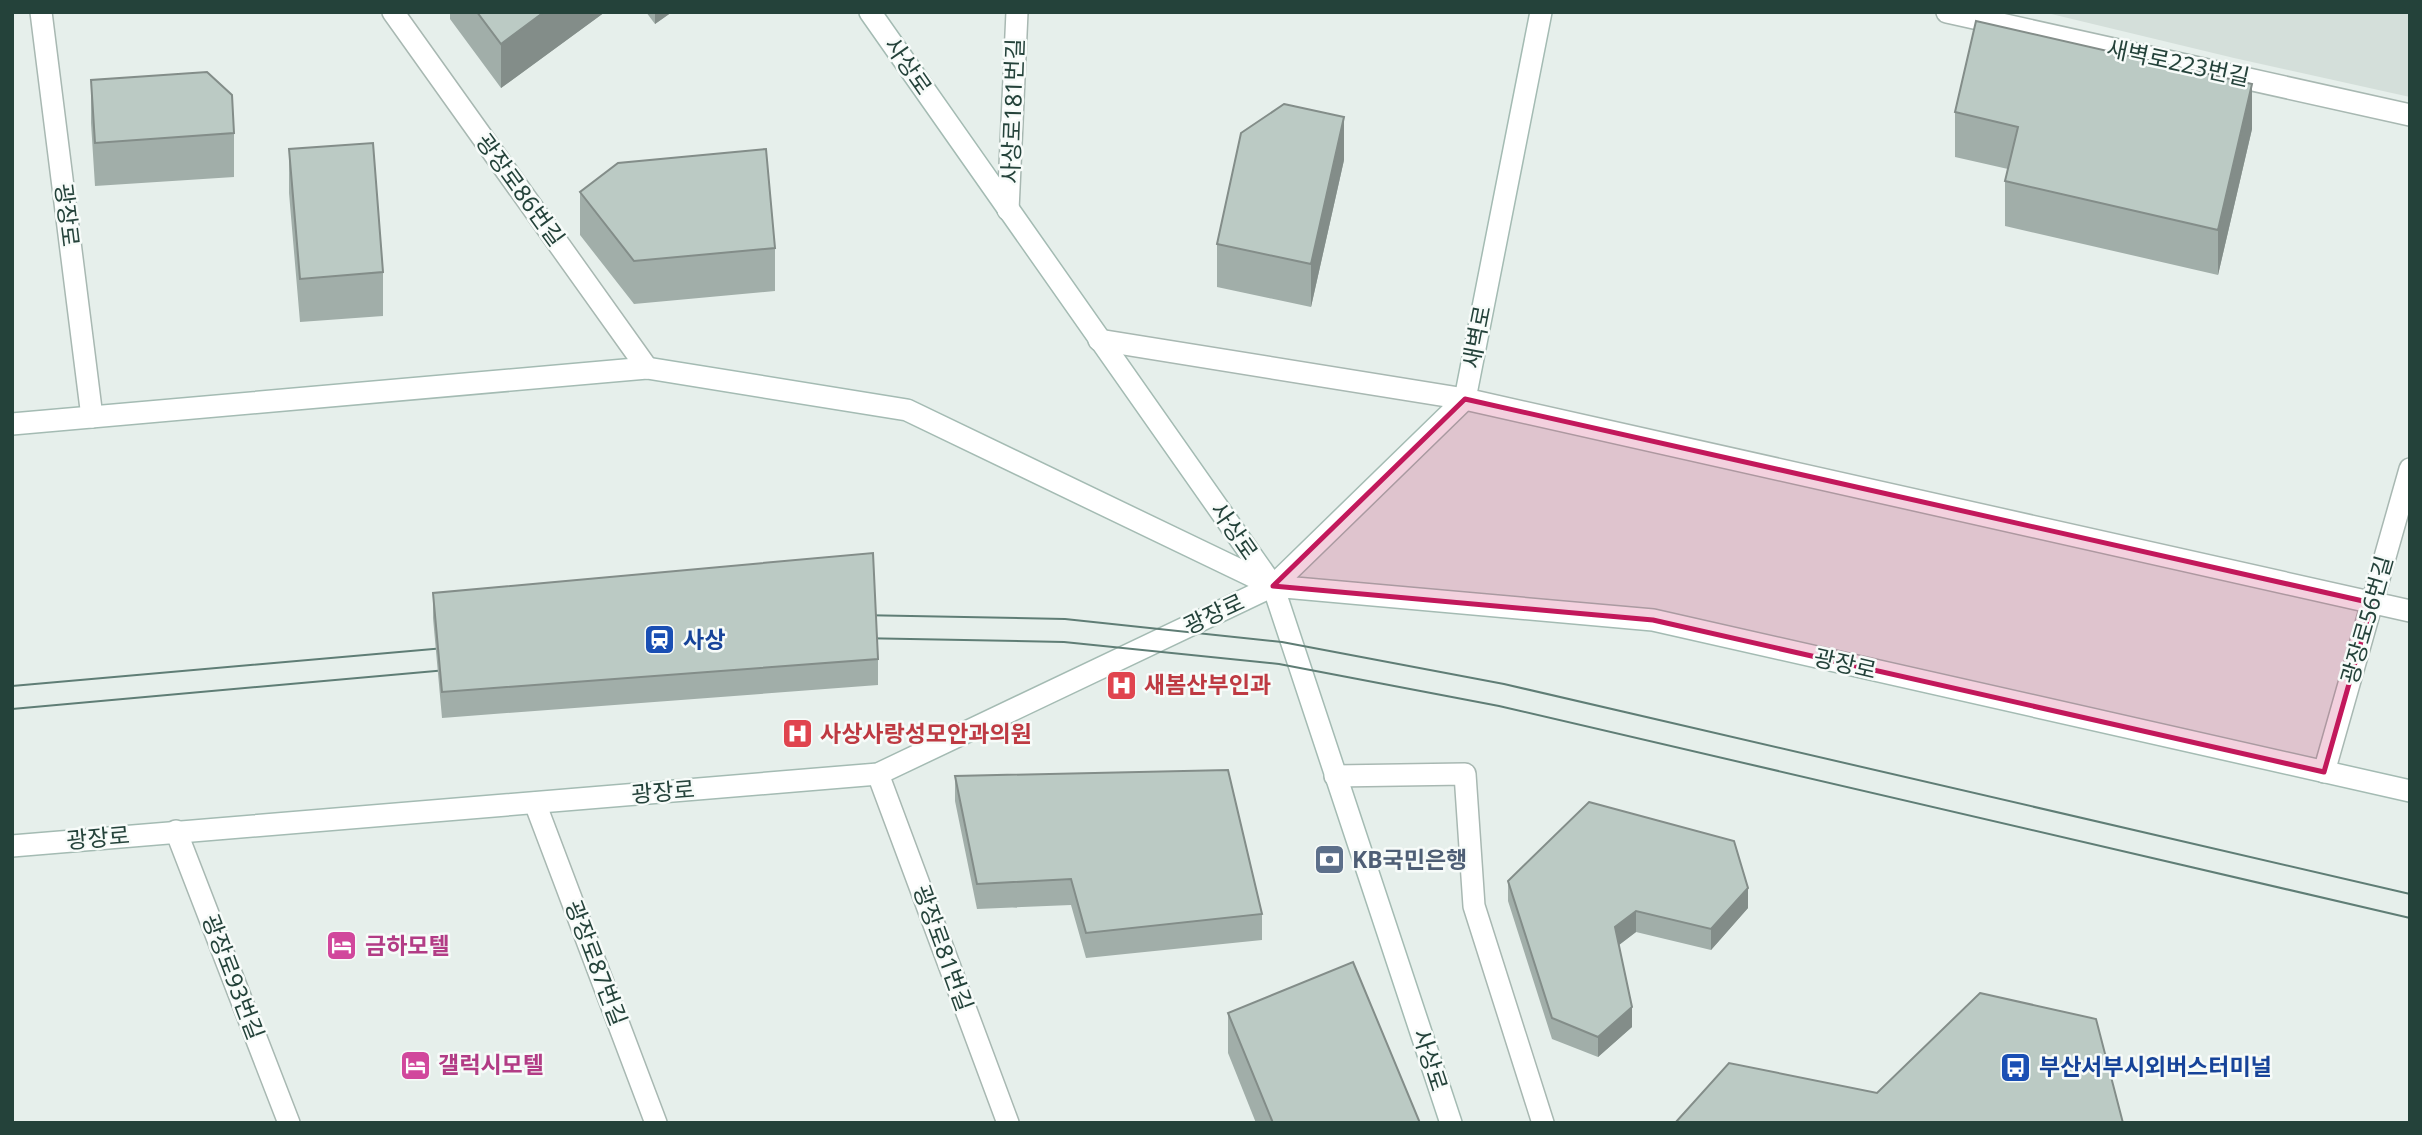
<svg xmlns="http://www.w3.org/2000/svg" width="2422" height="1135" viewBox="0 0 2422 1135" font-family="'Noto Sans','Noto Sans KR',sans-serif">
<rect width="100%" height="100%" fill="#e6efeb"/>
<!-- built -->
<path fill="#d4dfda" d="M2043,12H2410V97L2234,58Z"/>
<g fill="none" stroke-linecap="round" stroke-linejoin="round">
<defs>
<path id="lane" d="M1099,340L1465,399"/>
<path id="street" d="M41,12L92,417
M393,12L647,368
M1947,12L2410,115
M1008,210L1017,12
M1465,399L2410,611
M2324,772L2410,469
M878,774L1008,1123
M1335,776L1465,774L1474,906L1543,1123
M535,803L656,1123
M176,831L289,1123"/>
<path id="secondary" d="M870,12L1273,586L1451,1123
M12,424L647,368L907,410L1273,586L878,774L12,846
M1273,586L1653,620L2410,791
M1273,586L1465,399L1541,12"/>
</defs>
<!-- lane casing -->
<use href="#lane" stroke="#a8b8b2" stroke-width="24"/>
<!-- street casing -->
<use href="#street" stroke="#a8b8b2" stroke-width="24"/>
<!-- secondary casing -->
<use href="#secondary" stroke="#a4bbb3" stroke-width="24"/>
<!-- lane -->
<use href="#lane" stroke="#fff" stroke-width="21"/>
<!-- street -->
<use href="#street" stroke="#fff" stroke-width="21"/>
<!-- secondary -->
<use href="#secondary" stroke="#fff" stroke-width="21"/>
<!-- tram -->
<path stroke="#5f7d75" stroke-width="2" d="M857,615L1065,619L1282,642L1504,684L2410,894
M856,638L1064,642L1279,664L1499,706L2410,918
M12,686L456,647
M12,709L458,669"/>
</g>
<!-- wall -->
<path fill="#a1aea9" d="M450,12H605L501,88L450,19Z
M646,12H672L655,24Z
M91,80L234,133V177L95,186L91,123Z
M1955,112L2252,129L2218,275L2005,226V181L2008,169L1955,157Z
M289,149L383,272V316L300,322L289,193Z
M1344,160L1311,307L1217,287V244Z
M580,192L775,248V291L634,304L580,235Z
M433,593L878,659V685L442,718L433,618Z
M955,776L1262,914V940L1086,958L1071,905L977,909L955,801Z
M1508,881L1748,908L1711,950L1636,932L1619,945L1632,1027L1598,1057L1552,1039L1508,901Z
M1228,1013L1420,1123H1256L1228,1053Z"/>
<!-- shaded-wall -->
<path fill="#838d89" d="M544,12H605L501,88V44Z
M655,12H672L655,24Z
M2252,84V129L2218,275V230Z
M1344,117V160L1311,307V264Z
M1748,888V908L1711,950V929Z
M1636,911V932L1615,948V927Z
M1632,1007V1027L1598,1057V1037Z"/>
<!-- building -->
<path fill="#bbcac4" stroke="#838d89" stroke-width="2" d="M477,12H544L501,44Z
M1976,21L2252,84L2218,230L2005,181L2018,127L1955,112Z
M207,72L232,95L234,133L95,143L91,80Z
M1284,104L1344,117L1311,264L1217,244L1241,133Z
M373,143L383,272L300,279L289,149Z
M766,149L775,248L634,261L580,192L618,163Z
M873,553L878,659L442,692L433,593Z
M1228,770L1262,914L1086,933L1071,879L977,884L955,776Z
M1589,802L1734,841L1748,888L1711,929L1636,911L1615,927L1632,1007L1598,1037L1552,1018L1508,881Z
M1353,962L1420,1123H1273L1228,1013Z
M1980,993L2096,1019L2123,1123H1675L1729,1063L1877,1093Z"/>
<!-- marked area -->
<path fill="#c2185b" fill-opacity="0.2" stroke="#c2185b" stroke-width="5" stroke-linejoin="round" d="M1465,399L2372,603L2324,772L1653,620L1273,586Z"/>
<!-- icons -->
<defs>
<symbol id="station-square" viewBox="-11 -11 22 22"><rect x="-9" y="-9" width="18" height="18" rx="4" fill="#1a4fb4" stroke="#f7fbf9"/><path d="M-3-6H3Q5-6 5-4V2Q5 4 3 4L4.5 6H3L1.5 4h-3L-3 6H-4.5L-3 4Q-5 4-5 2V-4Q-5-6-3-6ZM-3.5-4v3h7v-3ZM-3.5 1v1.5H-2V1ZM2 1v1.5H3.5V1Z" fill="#fff"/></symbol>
<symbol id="hospital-square" viewBox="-11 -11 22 22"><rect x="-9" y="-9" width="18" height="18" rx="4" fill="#e0444e" stroke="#f7fbf9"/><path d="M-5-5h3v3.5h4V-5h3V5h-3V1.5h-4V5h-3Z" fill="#fff"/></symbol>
<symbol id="bank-square" viewBox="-11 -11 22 22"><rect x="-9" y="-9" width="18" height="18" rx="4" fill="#5c6f8a" stroke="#f7fbf9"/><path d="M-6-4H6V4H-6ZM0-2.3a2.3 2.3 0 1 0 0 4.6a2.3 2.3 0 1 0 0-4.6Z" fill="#fff"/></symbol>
<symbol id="hotel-square" viewBox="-11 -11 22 22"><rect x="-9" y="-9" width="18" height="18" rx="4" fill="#d1479c" stroke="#f7fbf9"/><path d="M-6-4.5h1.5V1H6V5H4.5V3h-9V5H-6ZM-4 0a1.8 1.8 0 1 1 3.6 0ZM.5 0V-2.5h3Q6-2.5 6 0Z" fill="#fff"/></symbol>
<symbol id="bus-square" viewBox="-11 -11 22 22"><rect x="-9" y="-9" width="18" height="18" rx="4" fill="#1a4fb4" stroke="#f7fbf9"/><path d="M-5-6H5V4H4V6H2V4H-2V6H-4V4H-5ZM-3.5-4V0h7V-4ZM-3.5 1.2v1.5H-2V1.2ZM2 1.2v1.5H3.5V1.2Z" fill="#fff"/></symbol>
</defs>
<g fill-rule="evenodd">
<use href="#station-square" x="642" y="622" width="35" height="35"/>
<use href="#hospital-square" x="1104" y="668" width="35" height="35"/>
<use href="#hospital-square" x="780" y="716" width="35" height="35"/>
<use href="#bank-square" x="1312" y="842" width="35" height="35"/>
<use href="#hotel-square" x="324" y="928" width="35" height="35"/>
<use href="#hotel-square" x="398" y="1048" width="35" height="35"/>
<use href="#bus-square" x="1998" y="1050" width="35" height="35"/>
</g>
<g text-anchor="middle" stroke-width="5" stroke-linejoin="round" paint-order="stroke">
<!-- street labels -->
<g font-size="23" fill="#24423a" stroke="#f7fbf9">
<text transform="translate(2178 63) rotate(12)" y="8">새벽로223번길</text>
<text transform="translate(908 66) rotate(55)" y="8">사상로</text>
<text transform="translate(1013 111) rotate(-88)" y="8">사상로181번길</text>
<text transform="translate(520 190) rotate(54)" y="8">광장로86번길</text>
<text transform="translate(67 215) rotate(83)" y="8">광장로</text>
<text transform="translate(1477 337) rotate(-79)" y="8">새벽로</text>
<text transform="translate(1234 531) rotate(55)" y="8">사상로</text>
<text transform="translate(1214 614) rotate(-25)" y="8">광장로</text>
<text transform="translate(2367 620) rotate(-74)" y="8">광장로56번길</text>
<text transform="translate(1845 664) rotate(13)" y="8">광장로</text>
<text transform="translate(663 792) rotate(-5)" y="8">광장로</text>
<text transform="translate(98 838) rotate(-5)" y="8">광장로</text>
<text transform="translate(943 948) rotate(70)" y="8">광장로81번길</text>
<text transform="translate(596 963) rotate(69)" y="8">광장로87번길</text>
<text transform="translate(233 977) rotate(69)" y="8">광장로93번길</text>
<text transform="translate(1430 1060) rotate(72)" y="8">사상로</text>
</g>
<!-- transit labels -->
<g font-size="23" font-weight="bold" fill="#164399" stroke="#f7fbf9" text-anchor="start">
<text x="683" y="648">사상</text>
<text x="2039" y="1075">부산서부시외버스터미널</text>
</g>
<!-- health labels -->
<g font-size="23" font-weight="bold" fill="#be3a42" stroke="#f7fbf9" text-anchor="start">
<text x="1144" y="693">새봄산부인과</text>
<text x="820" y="742">사상사랑성모안과의원</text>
</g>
<!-- service labels -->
<g font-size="23" font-weight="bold" fill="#4e5e75" stroke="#f7fbf9" text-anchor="start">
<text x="1352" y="868">KB국민은행</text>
</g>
<!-- hotel labels -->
<g font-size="23" font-weight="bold" fill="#b23c85" stroke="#f7fbf9" text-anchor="start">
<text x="365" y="954">금하모텔</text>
<text x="438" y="1073">갤럭시모텔</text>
</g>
</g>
<!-- border -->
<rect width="2422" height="1135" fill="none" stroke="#24423a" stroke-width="28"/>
</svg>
